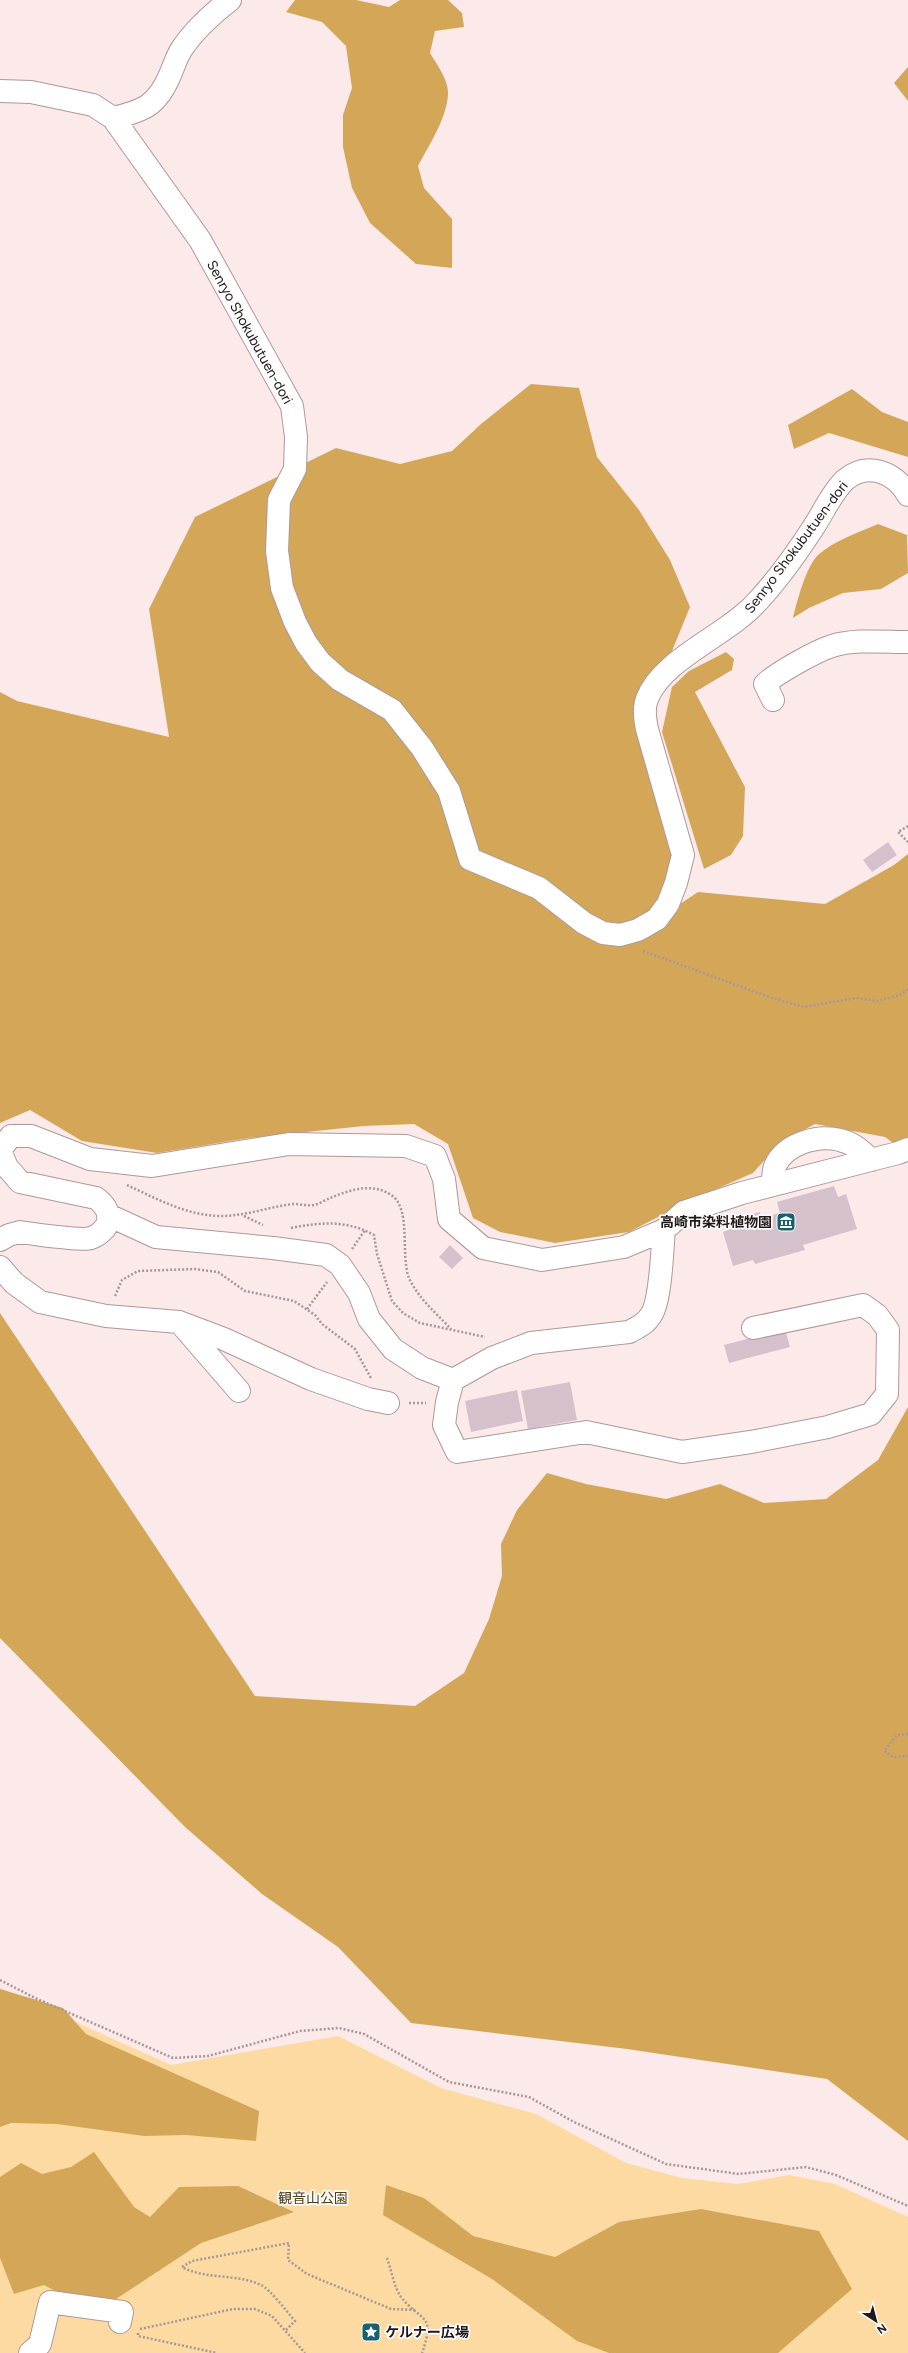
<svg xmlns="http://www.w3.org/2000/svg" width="908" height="2353" viewBox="0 0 908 2353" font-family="Figtree,'Noto Sans JP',sans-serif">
<rect width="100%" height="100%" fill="#fce9ea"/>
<!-- green -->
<path fill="#fddaa2" d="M0,1988L171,2065L338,2036L441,2088L536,2114L626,2163L682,2178L738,2184L789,2175L835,2184L908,2217V2353H0Z"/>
<!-- forest -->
<path fill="#d4a758" d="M295,0H356L389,7L400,0H448L462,13L464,27L435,31L430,53C437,65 449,80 448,95C446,120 429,145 418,166L424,188L452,219V268L416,264L370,223L352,188L343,147V115L352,88L346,46L322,22L286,12Z
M908,67V101L894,83Z
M531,384L579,388L597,457L639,510L670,560L690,607L663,673L646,700L683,855L659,918L698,892L825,904L894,865L908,854V1154L885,1137L815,1124L780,1143L753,1173L689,1201L629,1232L555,1243L500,1232L473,1218L448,1144L414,1124L364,1126L249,1138L157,1153L82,1141L30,1110L0,1123V692L17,701L169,737L149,609L195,517L336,448L400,464L452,451L481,424Z
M852,389L882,412L908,422V457L829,433L794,449L788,425Z
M878,524L907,535L908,573L881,589L843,593L809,608L793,618C797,601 806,567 818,555C835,540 858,533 878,524Z
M726,652L734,659L732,670L695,692L745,787L743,836L731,855L704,869L662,732L672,687L689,671Z
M0,1313L255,1696L415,1706L464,1673L489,1619L502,1576L501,1544L517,1510L547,1473L586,1484L666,1499L720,1484L764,1503L826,1499L878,1460L908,1407V2141L827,2079L627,2049L411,2023L338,1947L262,1894L185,1827L0,1638Z
M0,1989L63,2008L86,2034L259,2111L256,2141L186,2135L144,2136L57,2124L11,2123L0,2127Z
M94,2152L134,2207L150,2217L179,2187L238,2186L294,2212L201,2243L107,2305L70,2299L44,2285L14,2294L0,2258V2177L21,2163L42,2174L71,2167Z
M386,2185L424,2198L473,2236L555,2257L619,2222L701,2209L819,2231L852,2289L778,2353H609L577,2341L492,2279L383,2215Z"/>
<!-- building -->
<path fill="#d5c1cc" d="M888,842L897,855L872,872L863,860Z
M834,1186L838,1197L846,1194L857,1229L803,1245L805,1250L755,1264L753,1260L733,1266L723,1232L733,1228L731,1220L760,1212L761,1218L780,1213L777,1202Z
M450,1245L463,1258L452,1269L439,1257Z
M785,1329L790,1347L729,1363L724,1345Z
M570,1382L577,1420L528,1429L521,1391Z
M517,1390L523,1421L471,1432L465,1401Z"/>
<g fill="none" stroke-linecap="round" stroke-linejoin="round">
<defs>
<path id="minor" d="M0,91L31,92L93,105L113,118C143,111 157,106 170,75C174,66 177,55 183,47C196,28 212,14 230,0
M113,118L200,240L292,406L296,437L295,469L279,500L277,551L282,588L295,622L306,643L320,662L340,680L392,710L422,748L449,791L470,859L539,888L584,923L603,933L620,935L638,930L657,919L668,904L676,883L683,855L647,729C645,720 643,709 647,699C662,659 726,636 756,603C775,583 798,551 813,528C823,513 832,492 845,480C867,461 895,472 908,495
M773,700L765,684C777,673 816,651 832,646C854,639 885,642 908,642
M0,1150L11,1136H31L90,1159L152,1166L289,1144L406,1146L435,1156L444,1179L449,1219L483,1248L542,1260L624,1247L664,1230L684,1212L742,1193L898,1153L908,1149
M0,1151L7,1167L20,1182L96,1198C104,1204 110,1211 108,1222C107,1228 98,1236 91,1238C82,1241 33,1234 20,1232L9,1235L0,1240
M773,1185C773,1179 773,1171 775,1166C785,1144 817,1134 840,1140C853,1143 862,1151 871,1160
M108,1215L156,1237L273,1248L326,1255L340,1265L359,1293L369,1319L393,1349L422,1368L453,1380
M664,1230C662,1250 661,1301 651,1315C646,1324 638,1327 629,1332L531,1343L492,1358L453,1380L447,1402L444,1425L457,1452L586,1432L682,1452L751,1442L828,1427L871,1414L887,1394L888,1330L877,1315L863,1305L753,1328
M0,1267L14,1283L40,1302L106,1316L179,1322L224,1339L311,1379L368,1399L388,1403
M181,1324L239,1391
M30,2353L40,2344L50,2302L122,2312L120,2322"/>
</defs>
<!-- minor casing -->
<use href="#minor" stroke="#ae9999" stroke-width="24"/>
<!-- path -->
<path stroke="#a69798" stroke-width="2.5" stroke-dasharray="2 2" stroke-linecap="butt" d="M908,826L898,832L908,842
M643,951L772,998L804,1007L856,998L877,1001L900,995L908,989
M127,1185C157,1199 188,1216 221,1216C246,1216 268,1207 293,1204C300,1204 307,1206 314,1205C319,1204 325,1200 330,1198C350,1190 372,1182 391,1195C412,1208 400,1255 409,1278C418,1298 436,1313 451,1329
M244,1216L263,1225
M291,1228C321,1222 347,1220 374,1235L377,1254L392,1301L403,1313L420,1323L485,1337
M352,1249L365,1230
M115,1296L122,1280L138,1271L195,1269L218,1272L245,1291L294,1301L315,1315L322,1324L355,1349L371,1378
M307,1309L327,1282
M409,1403H426
M908,1734L897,1735L884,1751L893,1757L908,1756
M0,1980L35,1998L173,2058L208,2056L300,2031L339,2028L364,2034L449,2082L529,2097L574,2122L666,2164L739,2174L806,2167L836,2175L908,2206
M387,2258C391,2269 394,2287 401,2297C422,2323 436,2313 422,2353
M140,2329L233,2309H255L272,2316L305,2353
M286,2330L295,2321C287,2312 270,2289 261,2285C235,2273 206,2280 182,2267L192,2261L289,2243L288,2260L307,2274L391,2309L416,2310
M138,2333V2336L217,2353"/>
<!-- minor -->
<use href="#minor" stroke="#fff" stroke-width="22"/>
</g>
<!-- icons -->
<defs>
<symbol id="museum-square" viewBox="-11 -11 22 22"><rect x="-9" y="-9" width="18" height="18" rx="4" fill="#186070" stroke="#fcfcfc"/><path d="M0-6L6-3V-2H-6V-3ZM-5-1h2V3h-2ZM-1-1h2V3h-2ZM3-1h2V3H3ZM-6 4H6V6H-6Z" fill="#fff"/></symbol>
<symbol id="sight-square" viewBox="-11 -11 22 22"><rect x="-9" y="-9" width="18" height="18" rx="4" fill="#186070" stroke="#fcfcfc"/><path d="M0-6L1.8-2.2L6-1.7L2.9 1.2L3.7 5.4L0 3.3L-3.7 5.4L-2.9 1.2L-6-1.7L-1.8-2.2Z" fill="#fff"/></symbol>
</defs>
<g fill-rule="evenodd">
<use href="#museum-square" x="775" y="1211" width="22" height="22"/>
<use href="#sight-square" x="360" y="2321" width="22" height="22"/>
</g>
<g text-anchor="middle" stroke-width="3.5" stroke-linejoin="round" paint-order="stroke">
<!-- street labels -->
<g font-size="14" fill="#211919" stroke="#fcfcfc">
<text transform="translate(250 332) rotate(61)" y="5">Senryo Shokubutuen-dori</text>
<text transform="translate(796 547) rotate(-53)" y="5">Senryo Shokubutuen-dori</text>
</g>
<!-- poi labels -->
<g font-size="14" font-weight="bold" fill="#211919" stroke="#fcfcfc" text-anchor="end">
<text x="772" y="1227">高崎市染料植物園</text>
<text x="385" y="2337" text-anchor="start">ケルナー広場</text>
</g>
<!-- park labels -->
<g font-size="14" fill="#503d1b" stroke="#fcfcfc">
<text x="313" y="2203">観音山公園</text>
</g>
</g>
<!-- north arrow -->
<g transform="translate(876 2321) rotate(144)" stroke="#fcfcfc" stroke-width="3" paint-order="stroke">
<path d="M0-3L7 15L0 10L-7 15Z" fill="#211919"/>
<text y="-6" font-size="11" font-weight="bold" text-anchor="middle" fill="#211919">N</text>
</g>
</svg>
